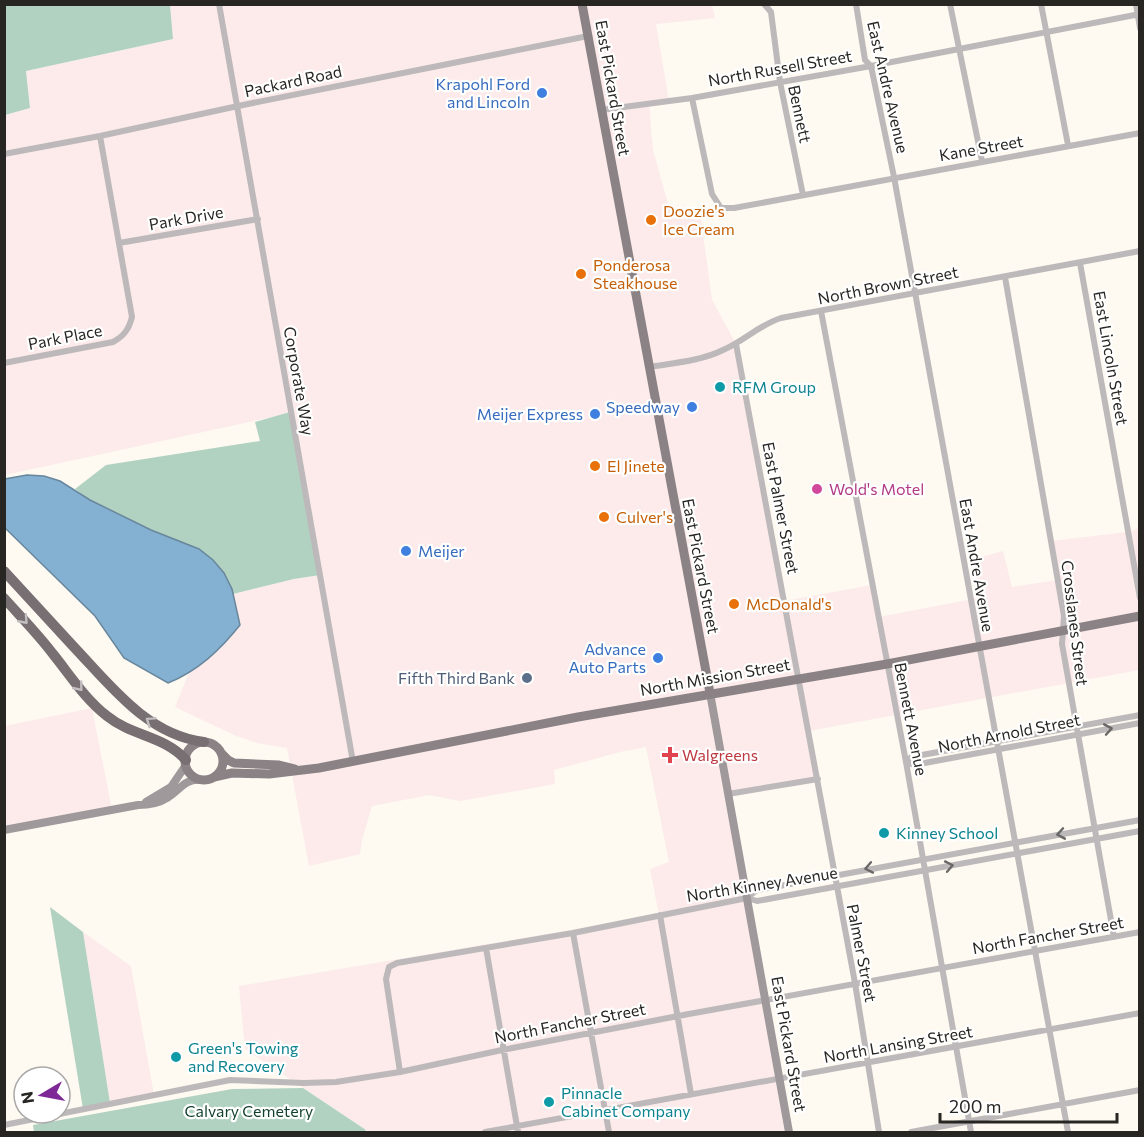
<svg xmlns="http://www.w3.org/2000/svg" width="1144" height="1137" viewBox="0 0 1144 1137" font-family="Commissioner,sans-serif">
<rect width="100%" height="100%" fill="#fef9f1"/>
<!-- commercial -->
<path fill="#fcebea" d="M170,5H712L715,18L656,24L669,101L649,103L653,150L672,218L701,219L712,300L736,344L784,601L872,585L879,617L978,598L971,560L1003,551L1012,587L1057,580L1051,541L1128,532L1139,528V670L809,731L818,779L728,794L789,1132H369L245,1049L239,986L659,915L650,869L669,862L646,747L620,752L554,770L555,784L460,801L429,795L372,806L362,840L360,854L309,866L287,748L257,743L234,735L175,707L188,675L228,639L240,625L233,594L294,579L320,575L291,413L5,475V115L30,108L26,71L173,39Z
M92,708L112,810L5,830V726Z
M83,932L131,966L154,1095L110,1103Z"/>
<!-- green -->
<path fill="#b1d2c1" d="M5,4L170,5L173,39L26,71L30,108L5,115Z
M290,412L320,575L294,579L233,594L224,573L213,560L90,500L75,489L106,465L260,441L255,422Z
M50,907L83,932L110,1103L83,1109Z
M303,1088L366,1130L364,1132H34L33,1125L232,1089Z"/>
<!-- water -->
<path fill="#84b0d1" stroke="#68879d" stroke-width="1.5" d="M27,475L44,476L60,481L90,500L151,530L199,549L213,560L224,573L232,589L240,625C220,650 198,671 168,683L124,658L95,616L5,528V479Z"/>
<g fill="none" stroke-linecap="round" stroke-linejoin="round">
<!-- street -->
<path stroke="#bdb9ba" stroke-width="6" d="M219,4L353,762
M764,4L771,12L780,82L803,195
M856,4L865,60L871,66L894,177L1068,1132
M950,4L982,161
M1041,4L1068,145
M1136,4L1140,28
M692,98L712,194L721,208H734L1140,133
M601,110L692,98L871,66L1140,14
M4,154L100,136L238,106L588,36
M119,243L258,219
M1080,263L1140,598
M1005,277L1064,616L1062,644L1114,937
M821,311L906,762L971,1132
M736,344L855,983L879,1132
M4,363L113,342C124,336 129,329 132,317L100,136
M649,367C673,363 701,361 723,350C744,341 759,325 781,318L1140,251
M906,762L911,757L1140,715
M906,762L914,765L1140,723
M728,794L818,779
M747,898L757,890L1140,820
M660,915L691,1094
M573,933L609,1132
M486,948L518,1132
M400,1072L386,979L389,967L397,963L573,933L747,898L757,901L1140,831
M4,1125L230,1080L304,1083L336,1082L400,1072L502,1050L678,1016L1140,932
M485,1132L1140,1013
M911,1132L1140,1090"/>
<!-- secondary -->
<path stroke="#9f999b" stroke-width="8" d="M710,693L789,1132
M146,802L171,787L186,765
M4,830L138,805C149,805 158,804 167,798C180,790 185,778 201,780"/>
<!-- primary -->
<path stroke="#8a8285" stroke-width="9" d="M582,4L710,693
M185 761a19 19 0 1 1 38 0a19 19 0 1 1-38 0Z
M221,753L228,760L234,763L279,765L295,769
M214,777L232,773L269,774L319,768L578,717L887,664L1140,616"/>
<!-- highway -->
<path stroke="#776f72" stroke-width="10" d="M4,571C27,596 50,621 73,646C110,685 147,735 204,742
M4,598C21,617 38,634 53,654C70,675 85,699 107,716C133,737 163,735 186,760"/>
</g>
<!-- one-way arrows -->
<defs><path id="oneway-chevron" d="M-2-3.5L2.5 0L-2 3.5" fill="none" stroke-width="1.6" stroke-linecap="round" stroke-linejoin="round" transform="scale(1.5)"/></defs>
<g stroke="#c2bec0">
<use href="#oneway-chevron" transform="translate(24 620) rotate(48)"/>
<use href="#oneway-chevron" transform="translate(79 687) rotate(51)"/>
<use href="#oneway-chevron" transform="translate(150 721) rotate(-146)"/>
</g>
<g stroke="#6a6867">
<use href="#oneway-chevron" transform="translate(1108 729) rotate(-10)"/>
<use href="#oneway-chevron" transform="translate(1061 834) rotate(170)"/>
<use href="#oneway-chevron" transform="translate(949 866) rotate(-11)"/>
<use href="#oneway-chevron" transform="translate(869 868) rotate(169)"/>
</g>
<!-- markers -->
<g fill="#3f7fe0" stroke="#fff" stroke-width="2">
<circle cx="542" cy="93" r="6"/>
<circle cx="692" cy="407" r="6"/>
<circle cx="595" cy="414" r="6"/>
<circle cx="406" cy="551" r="6"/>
<circle cx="658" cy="658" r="6"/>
</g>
<g fill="#e8710a" stroke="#fff" stroke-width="2">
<circle cx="651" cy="220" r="6"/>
<circle cx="581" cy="274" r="6"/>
<circle cx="595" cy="466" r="6"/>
<circle cx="604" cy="517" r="6"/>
<circle cx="734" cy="604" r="6"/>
</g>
<g fill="#0f9aa8" stroke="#fff" stroke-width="2">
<circle cx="720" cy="387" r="6"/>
<circle cx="884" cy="833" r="6"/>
<circle cx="176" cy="1057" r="6"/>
<circle cx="549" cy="1102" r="6"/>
</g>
<circle fill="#d1479c" stroke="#fff" stroke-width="2" cx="817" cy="489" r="6"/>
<circle fill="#5c6f8a" stroke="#fff" stroke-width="2" cx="527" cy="678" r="6"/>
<path fill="#e0444e" stroke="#fff" stroke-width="2" d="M667 746h6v6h6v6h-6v6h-6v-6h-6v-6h6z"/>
<g text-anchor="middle" stroke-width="4.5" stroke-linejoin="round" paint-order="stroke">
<!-- street labels -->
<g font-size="16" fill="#272623" stroke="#fff">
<text transform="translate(780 68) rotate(-10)" y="6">North Russell Street</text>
<text transform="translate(293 81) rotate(-12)" y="6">Packard Road</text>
<text transform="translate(888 87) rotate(77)" y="6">East Andre Avenue</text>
<text transform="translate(613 88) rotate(80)" y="6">East Pickard Street</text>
<text transform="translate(800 114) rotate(78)" y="6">Bennett</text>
<text transform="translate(981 148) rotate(-10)" y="6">Kane Street</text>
<text transform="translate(186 218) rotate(-10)" y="6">Park Drive</text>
<text transform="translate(888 285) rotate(-11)" y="6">North Brown Street</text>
<text transform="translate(65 337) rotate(-11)" y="6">Park Place</text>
<text transform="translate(1111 358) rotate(80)" y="6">East Lincoln Street</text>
<text transform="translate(299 381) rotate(80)" y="6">Corporate Way</text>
<text transform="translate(781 508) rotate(79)" y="6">East Palmer Street</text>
<text transform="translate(977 565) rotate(80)" y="6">East Andre Avenue</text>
<text transform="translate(701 566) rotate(79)" y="6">East Pickard Street</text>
<text transform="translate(1075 623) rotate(83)" y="6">Crosslanes Street</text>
<text transform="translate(715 677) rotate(-10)" y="6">North Mission Street</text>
<text transform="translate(911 719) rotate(79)" y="6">Bennett Avenue</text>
<text transform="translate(1009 733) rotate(-11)" y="6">North Arnold Street</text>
<text transform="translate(762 884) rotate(-9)" y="6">North Kinney Avenue</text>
<text transform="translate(1048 935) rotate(-10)" y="6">North Fancher Street</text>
<text transform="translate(862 953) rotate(79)" y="6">Palmer Street</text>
<text transform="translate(570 1023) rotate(-11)" y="6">North Fancher Street</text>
<text transform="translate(789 1044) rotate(80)" y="6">East Pickard Street</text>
<text transform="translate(898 1044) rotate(-10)" y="6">North Lansing Street</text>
</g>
<!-- shop labels -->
<g font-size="16" fill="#366cbe" stroke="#fff" text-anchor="end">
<text x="530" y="90">Krapohl Ford<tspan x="530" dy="18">and Lincoln</tspan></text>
<text x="680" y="413">Speedway</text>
<text x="583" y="420">Meijer Express</text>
<text x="418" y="557" text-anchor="start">Meijer</text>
<text x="646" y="655">Advance<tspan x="646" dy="18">Auto Parts</tspan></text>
</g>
<!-- food labels -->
<g font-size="16" fill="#c56008" stroke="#fff" text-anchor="start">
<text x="663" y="217">Doozie's<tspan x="663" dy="18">Ice Cream</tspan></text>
<text x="593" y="271">Ponderosa<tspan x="593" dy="18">Steakhouse</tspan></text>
<text x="607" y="472">El Jinete</text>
<text x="616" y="523">Culver's</text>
<text x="746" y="610">McDonald's</text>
</g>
<!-- culture labels -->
<g font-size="16" fill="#0d838f" stroke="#fff" text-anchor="start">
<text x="732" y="393">RFM Group</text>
<text x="896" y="839">Kinney School</text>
<text x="188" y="1054">Green's Towing<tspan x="188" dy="18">and Recovery</tspan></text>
<text x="561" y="1099">Pinnacle<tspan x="561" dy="18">Cabinet Company</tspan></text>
</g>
<!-- hotel labels -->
<g font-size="16" fill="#b23c85" stroke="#fff" text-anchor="start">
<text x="829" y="495">Wold's Motel</text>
</g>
<!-- service labels -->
<g font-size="16" fill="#4e5e75" stroke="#fff" text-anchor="end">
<text x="515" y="684">Fifth Third Bank</text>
</g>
<!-- health labels -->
<g font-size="16" fill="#be3a42" stroke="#fff" text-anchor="start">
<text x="682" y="761">Walgreens</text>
</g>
<!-- park labels -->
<g font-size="16" fill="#123f2d" stroke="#fff">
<text x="249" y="1117">Calvary Cemetery</text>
</g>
</g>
<!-- border -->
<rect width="1144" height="1137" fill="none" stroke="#272623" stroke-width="12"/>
<!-- north arrow -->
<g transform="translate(42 1095) rotate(260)"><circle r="28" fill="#ffffff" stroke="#a9a8a7" stroke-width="1.5"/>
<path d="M0-4.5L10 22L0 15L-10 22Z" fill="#7e2796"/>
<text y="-9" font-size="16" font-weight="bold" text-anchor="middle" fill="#272623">N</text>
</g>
<!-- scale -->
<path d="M940 1113v9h177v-9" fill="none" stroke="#272623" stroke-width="3"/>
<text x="949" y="1113" font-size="18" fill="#272623" stroke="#ffffff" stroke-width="4.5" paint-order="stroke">200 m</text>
</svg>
